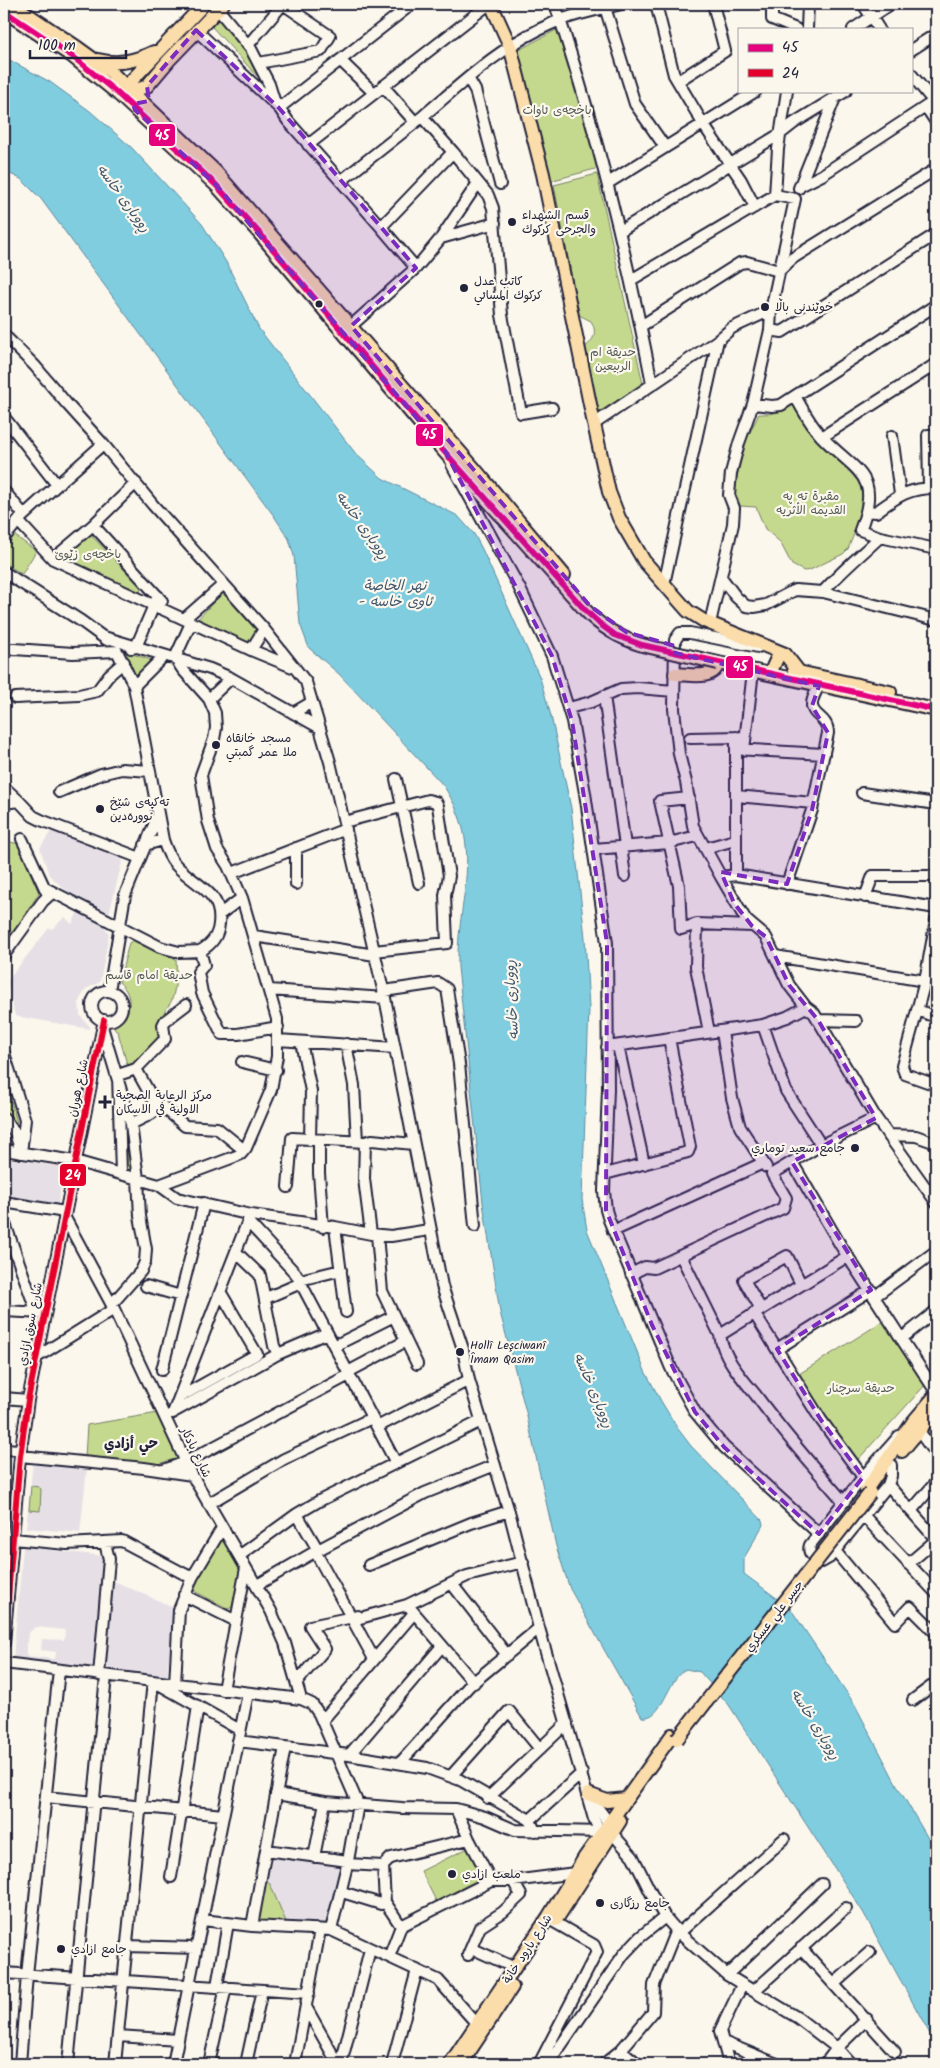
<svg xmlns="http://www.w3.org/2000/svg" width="940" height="2068" viewBox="0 0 940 2068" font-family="Kalam,'Playpen Sans Arabic',sans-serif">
<rect width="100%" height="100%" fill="#fbf7ec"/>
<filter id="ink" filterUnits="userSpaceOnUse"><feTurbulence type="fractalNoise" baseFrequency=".02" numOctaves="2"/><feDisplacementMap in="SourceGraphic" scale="10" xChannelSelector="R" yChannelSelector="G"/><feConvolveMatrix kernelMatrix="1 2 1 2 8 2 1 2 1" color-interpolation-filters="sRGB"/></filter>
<g filter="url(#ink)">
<!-- built -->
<path fill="#e6e0e6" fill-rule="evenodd" d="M53,828L124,854L109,914L71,895L49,875L40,848Z
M79,910L103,924L109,934L100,982L86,989L79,1001L80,1015L90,1027V1029L15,1016L7,981L49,928L52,929L65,917L72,924Z
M10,1159L65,1167L57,1208L4,1198Z
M33,1462L87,1468L80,1533L26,1528Z
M23,1547L104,1556L94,1667L13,1659ZM35,1627L65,1630L64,1640L42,1639L41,1650L56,1652L55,1659L29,1656L26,1654L28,1634Z
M114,1581L175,1608L167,1677L106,1669Z
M269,1855L343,1866L331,1928L257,1922Z"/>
<!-- green -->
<path fill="#c5d98e" stroke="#747e64" d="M219,19L247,53L258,77L212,27Z
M560,28L599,168L550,181L515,52Z
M597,174L643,384L599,412L585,347C595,340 597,331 591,321L579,315L554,185Z
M793,405L822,445L861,483C869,506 856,528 848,549L843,554L810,570L804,571L792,565L780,542L765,529L756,507L740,506L733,494L745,442L759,414C773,414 781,413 793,405Z
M88,532L141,587L140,594L64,560L65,554Z
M14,535L36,551L22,574L4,563V547Z
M223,592L257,631L250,644L196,621Z
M126,652L152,660L135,676Z
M4,840L18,844L39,893L4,947Z
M134,939L176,960C177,972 176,984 173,996C170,1010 159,1008 166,1025L151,1057L130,1066L127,1064L118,1032L115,1030L114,1026C133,1017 134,995 119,982L129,943Z
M4,1078L17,1122L4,1128Z
M121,1097L129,1131L133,1172L124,1169Z
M885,1320L926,1384L855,1463L799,1374Z
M158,1413L178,1458L158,1464L85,1457L87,1425Z
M31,1486L39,1487L41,1489L40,1511L29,1510Z
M219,1537H223L242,1565L232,1607L229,1609L192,1590V1583Z
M468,1848L482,1878L436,1901L421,1871Z
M265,1880L270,1884L287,1924L257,1922Z"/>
<!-- water -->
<path fill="#81cde0" stroke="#5b899e" d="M4,57L50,82L90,111L132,148L202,224L226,262L259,329L356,454L382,478L458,516L474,534L482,549L540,678L551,716L571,808L585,938L589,1008L582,1199L587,1230L645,1371L661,1401L678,1429L691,1446L762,1520L763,1525L744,1558V1574L790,1608L855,1705L899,1789L936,1852V2045L863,1912L729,1705L700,1672L686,1669C668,1677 663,1721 642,1717L570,1589L556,1546L526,1412L500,1312L483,1203L458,967C456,897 487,851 443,785L339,674L309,648L300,624L294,556L289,539L274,516L41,199L21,179L4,171Z"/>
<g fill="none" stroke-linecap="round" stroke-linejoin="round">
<defs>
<path id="minor" d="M555,4C596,128 627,255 652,383
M604,4L635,104L665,147
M656,4L674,75L705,127L741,180L755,207
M772,4V19L796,29
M863,4L879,29
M217,8L251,49L269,84L274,100L288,121L381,227L453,152L422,117C462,83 502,45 551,24C572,14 598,10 621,4
M807,29L808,4
M853,29L891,4
M196,30L279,108L412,4
M248,45L283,4L330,36L321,51L259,63
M911,50L936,34
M340,60L374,93
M911,74L934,102
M468,78L475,90L500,184
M678,81L725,51L713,4
M383,86L415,122
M926,107L936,122
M308,145L489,4
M453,152L488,195L493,208L502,315L521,413L552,408
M341,181L422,117
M608,183L756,91
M800,186L822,175L936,100
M799,188L835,98
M381,227L416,268
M620,231L780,134L794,123L846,91
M441,238L495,223
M631,280L775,195
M351,326L416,268L441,238L478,183
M641,326L740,263L747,262L779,271L793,258L936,169
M770,330L782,332L936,234
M4,335L35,366L66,403L103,444L153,505L264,629L306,682L330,762L385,998L442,1286L463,1349L469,1380L510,1515L539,1628L594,1819L599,1830L609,1833
M795,396C803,410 811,426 823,438C857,473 882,475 860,530L880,537
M753,404L772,406L781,405L936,305
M4,417L57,485L103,444
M594,424L718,340
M892,436L900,494
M822,437L936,364
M452,465L519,587L552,656L572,721L585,793L607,943L608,1089L604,1191L606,1210L609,1220L671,1368L695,1412L724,1447L819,1534
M929,488L928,435H936
M4,491L24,515L18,521L53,559L251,650L295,668
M868,511L876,512C898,496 908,488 936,488
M24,515L57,485
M93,525L162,601
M4,538L18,521
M53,559L93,525L136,483
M4,572L81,621L107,640
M721,577L736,597L746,606L754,607L766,605L795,590L823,592L936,620
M664,584L718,340L732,328L771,310L795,199L775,195L778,149L787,91
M823,592C840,572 861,555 880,537L936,549
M184,619L224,584
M710,623L733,524L734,508L729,495L731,473L739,443L753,404L770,330L771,310
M104,637L210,669L231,678L320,728
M131,648L136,647L158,596
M4,650L14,649L73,653L117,651L134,686L163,840
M251,650L264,629
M134,686L164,656
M604,696L625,846
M15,698L79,695L97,691L109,675L124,662
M209,699L231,678
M569,708L591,702L621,689L638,688L674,691
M293,713L312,702
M736,737V875L721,877L746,920L766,937L789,985L806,1007L814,1013L876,1118L936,1202
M690,738L742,737
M736,749L824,754
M744,750L753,671
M396,779L419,883
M4,787L19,801
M59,792L101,774L122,769L150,771
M862,793L936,804
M736,796L813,803
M689,798L660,801L679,886L681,929L697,924L752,926
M4,803L19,801L33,816L41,820L140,858
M344,822L428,800L436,802L438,806L449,876L445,895L447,943L374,951
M22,839L47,893
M621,847L625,876
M296,848V884
M706,848L735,840
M594,849L669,843L697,836
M232,873L346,829
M736,875L936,908
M721,877L693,826L686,782L679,754L674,709L675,640L680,633H690L758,647
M787,884L812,810L828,733C828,711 799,719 819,686
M45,888L160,947L179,952L200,951C211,945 218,937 219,924C223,891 193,885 175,864C169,857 166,849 163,840L145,845
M865,897L873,876H936
M220,914L242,898
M936,920L925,981L902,1066L905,1074L936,1085
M697,924L696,967L709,1032
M254,936L375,955
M200,951L204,965L198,972L202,993L222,1034H238L278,1027
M4,955L43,901L53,892
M775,956L925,981
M269,990L385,998
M109,991L125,895L158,815
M384,991L438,983L447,989L459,1064L475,1226
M92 1006a15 15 0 1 1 30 0a15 15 0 1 1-30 0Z
M917,1010L936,1017
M818,1020L856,1021
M763,1025L786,1091L821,1145
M103,1030L131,1124L138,1179L140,1216L146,1249L145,1262L141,1271L112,1304
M722,1031L732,1098L740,1127L766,1167
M278,1040L395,1048
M301,1042L311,1091L310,1140
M346,1044L354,1085L357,1141
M618,1046L644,1164
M607,1047L763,1025L787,1017L806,1007
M4,1053L25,1120L21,1153
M242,1062L276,1070
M136,1069L155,1103
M153,1098L185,1126L217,1128L244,1150
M4,1118L15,1133L20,1149
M131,1124L151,1114L162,1106
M889,1135L916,1136L936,1143
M319,1141V1173L323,1227
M365,1142L372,1140L413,1144
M4,1150L75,1161L159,1185L177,1198L251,1215L335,1227L371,1234L391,1236L429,1230
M792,1162L841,1246L936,1392
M121,1173L118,1075L136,1069L165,1039L163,1025L165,1021L186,1005
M605,1174L688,1152L690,1147L669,1038
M159,1185L234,1157L241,1154L246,1148L271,1090L277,1056V1019L242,898L228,866L217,849L208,821L201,775L214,739L216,728L215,713L209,699L183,670L175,658L191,623
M288,1187L292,1138L365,1142L364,1179L371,1234
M4,1202L65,1212
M64,1216L114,1309L192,1475L271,1611L285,1643L301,1699
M4,1221L37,1313
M248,1222L296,1274L396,1463
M335,1227L346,1312
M613,1231L763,1163
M377,1235L382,1291L417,1364
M236,1252L260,1275L274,1346L278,1354
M681,1256L720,1335C723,1357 741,1377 755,1394C783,1432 813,1467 844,1502
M631,1274L645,1267L654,1268L783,1208L786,1198L772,1174L821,1145L876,1118
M300,1280L341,1270
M146,1286L181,1296
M874,1297L936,1251
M266,1298L301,1283
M761,1309L744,1280L787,1256L801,1284
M4,1311L42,1313
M754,1313L821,1420L863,1477
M720,1335L848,1256
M901,1339L936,1311
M334,1346L394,1316
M777,1349L871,1290
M37,1357L114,1309
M162,1370L204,1203
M348,1372L406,1341
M180,1397L257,1354L221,1293
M4,1398L28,1400
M172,1413L278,1354L327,1333
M173,1413L249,1218
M377,1427L469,1380
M919,1431L936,1455
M4,1449L21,1450
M20,1456L144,1468L192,1475
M891,1465V1476L888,1485L829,1558L822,1562C814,1559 807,1553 810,1545L863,1477L899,1436
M164,1470L186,1462L349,1375
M888,1485L936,1539
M208,1504L284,1459L372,1418
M911,1511L936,1482
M297,1514L318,1550
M864,1516L936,1593
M13,1539L67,1544L122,1541L192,1578
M315,1551L374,1659
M835,1551L895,1623L910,1607L936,1633
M239,1556L297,1514L319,1501L481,1421
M908,1564L936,1540
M369,1565L471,1523L509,1511
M452,1584L507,1655
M257,1585L318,1550L425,1493L495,1465
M184,1595L236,1621
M411,1609L474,1683
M353,1620L407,1605L467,1576L523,1562
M4,1643L20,1456L28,1400L104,1020
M4,1663L301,1699L312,1704L319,1714L358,1804L348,1861L331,1930
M99,1675L109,1559L105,1543
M297,1682L325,1649L310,1626L358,1616
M175,1684L179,1610L192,1578L222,1528
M223,1690L246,1568
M913,1700L936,1683
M322,1721L414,1613
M238,1741L349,1755L427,1768L460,1780L530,1820L535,1831
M349,1755L442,1646
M400,1763L469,1686L539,1628
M451,1776L509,1711L540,1749
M276,1794L325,1802L402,1808L456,1809L485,1817L515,1830L602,1832
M46,1797L223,1815
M488,1798L567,1723
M591,1799L604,1816L612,1833L633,1857L654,1899L665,1917L679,1933L727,1975L798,2018L837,2048L851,2064
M456,1809L469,1839L491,1881
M530,1820L582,1773
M266,1850L348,1861
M314,1857L325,1802
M348,1864L383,1866
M171,1877L198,1706
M342,1892L381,1904L385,1902L383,1866L391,1858L469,1839
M385,1902L401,1926
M203,1920L252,1926L331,1930L438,1980L477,2024
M252,1926L285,1747
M679,1933L784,1839
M127,1946L196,1948
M471,1948L515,1968
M801,1948L895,2052
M468,1955L480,1927L503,1912L521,1895L513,1881
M389,1957L401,1926L491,1881H513L575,1873
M4,1973L309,1993
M727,1975L822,1884
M835,1983L870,1952
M217,1986L228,1923
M754,1991L846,1908
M306,2007L338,2064
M118,2036L178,2040
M723,2042L777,2064
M621,2050L638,2064
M539,2062L553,2057L624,1954L640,1937L665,1917
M20,2064L27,1975L59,1670
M68,2064L106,1676
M115,2064L153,1681L240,1730
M173,2064L248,1693
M209,2064L226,1987
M246,2064L262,1990
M295,2064L320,1930
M341,2064L370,1949
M392,2064L417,1970
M539,2064L597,1952L594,1945L554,1922
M604,2064L621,2050L653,2012L654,1985L676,1930
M729,2064L720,2031L742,1985
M825,2064L837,2048L867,2019"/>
<path id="major" d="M12,4L78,48L111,72L215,171L473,467L564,575
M491,4L510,46L543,174L594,424L609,492L619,518L644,561L688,611L704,621L785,654L799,672
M4,11L72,56L116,92L216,185L261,235L434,440L586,611C602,628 620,638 642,645
M98,60C119,65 135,61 154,52
M126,94L147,86L169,60L223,4
M133,97L132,80L204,4
M773,667L780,652
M794,671L890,692
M675,674C689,674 714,681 718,663L936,710
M902,1451L936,1410
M866,1490L913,1422L936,1395
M588,1794L607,1801L626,1799
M556,1920L620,1821
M450,2064L549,1916L585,1857L672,1735
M461,2064L512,1987"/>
</defs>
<!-- minor casing -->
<use href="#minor" stroke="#22223b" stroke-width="14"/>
<!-- major casing -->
<use href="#major" stroke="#22223b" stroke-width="16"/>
<!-- minor -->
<use href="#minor" stroke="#fbf7ec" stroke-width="10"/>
<!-- major -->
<use href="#major" stroke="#fbddab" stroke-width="12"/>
<defs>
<path id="major-bridge" d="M642,645L718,663
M677,1739L870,1493"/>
</defs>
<!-- major-bridge casing -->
<use href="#major-bridge" stroke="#22223b" stroke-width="16" stroke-linecap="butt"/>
<!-- major-bridge -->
<use href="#major-bridge" stroke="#fbddab" stroke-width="12"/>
<defs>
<path id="bus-1" d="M4,11L72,56L116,92L216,185L261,235L434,440L586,611L600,624L615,635L642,645L936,710"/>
<path id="bus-2" d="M4,1643L20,1456L28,1400L104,1020"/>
</defs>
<!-- bus-1 casing -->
<use href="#bus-1" stroke="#fbf7ec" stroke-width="10"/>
<!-- bus-2 casing -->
<use href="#bus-2" stroke="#fbf7ec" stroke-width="10"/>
<!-- bus-1 -->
<use href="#bus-1" stroke="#e5007d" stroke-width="6"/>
<!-- bus-2 -->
<use href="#bus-2" stroke="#e4002b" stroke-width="6"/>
</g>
</g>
<!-- marked area -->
<path fill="#7b2cbf" fill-opacity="0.2" stroke="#7b2cbf" stroke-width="4" stroke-dasharray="10 6" stroke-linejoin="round" d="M196,30L279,108L416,268L351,326L590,606L626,632L675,646V653L819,686L812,706L828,733L812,810L787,884L721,872L734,903L752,926L766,937L789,985L818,1020L876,1118L792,1162L871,1290L777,1349L821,1420L863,1477L819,1534L724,1447L695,1412L652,1325L606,1210L607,943L572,721L552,656L445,451L216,185L135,110L133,104L149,101L147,86Z"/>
<!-- markers -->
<g fill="#22223b" stroke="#fbf7ec" stroke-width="2">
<circle cx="512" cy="222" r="5"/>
<circle cx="464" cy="288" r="5"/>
<circle cx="319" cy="304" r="4.5"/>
<circle cx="765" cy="307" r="5"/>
<circle cx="216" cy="745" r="5"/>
<circle cx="100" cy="809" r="5"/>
<path d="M102.5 1094.5h5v5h5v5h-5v5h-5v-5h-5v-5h5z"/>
<circle cx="855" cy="1148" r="5"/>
<circle cx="460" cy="1352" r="5"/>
<circle cx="452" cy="1874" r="5"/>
<circle cx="600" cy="1903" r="5"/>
<circle cx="61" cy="1949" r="5"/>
</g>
<g text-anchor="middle" stroke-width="4.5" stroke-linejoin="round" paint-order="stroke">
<!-- park labels -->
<g font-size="12" fill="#535954" stroke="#fbf7ec">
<text x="557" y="114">باخچەی ئاوات</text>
<text x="613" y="356">حديقة ام<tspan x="613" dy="14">الربيعين</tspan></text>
<text x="811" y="500">مقبرة ته په<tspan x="811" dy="14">القديمه الأثريه</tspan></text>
<text x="88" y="558">باخچەی زێوێ</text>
<text x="149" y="979">حديقة امام قاسم</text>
<text x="861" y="1392">حديقة سرچنار</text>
</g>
<!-- poi labels -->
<g font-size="12" fill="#22223b" stroke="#fbf7ec" text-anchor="start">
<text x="522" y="219">قسم الشهداء<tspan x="522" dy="14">والجرحى كركوك</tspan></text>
<text x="474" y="285">كاتب عدل<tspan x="474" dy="14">كركوك المسائي</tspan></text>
<text x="775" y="311">خوێندنی باڵا</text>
<text x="226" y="742">مسجد خانقاه<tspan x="226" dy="14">ملا عمر گمبتي</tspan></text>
<text x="110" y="806">تەکیەی شێخ<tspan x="110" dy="14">نوورەدین</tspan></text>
<text x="116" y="1099">مركز الرعاية الصحية<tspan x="116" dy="14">الاولية في الاسكان</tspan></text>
<text x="845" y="1152" text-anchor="end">جامع سعيد توماري</text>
<text x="470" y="1349">Hollî Leşciwanî<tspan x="470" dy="14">Îmam Qasim</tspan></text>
<text x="462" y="1878">ملعب ازادي</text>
<text x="610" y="1907">جامع رزگاری</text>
<text x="71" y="1953">جامع ازادي</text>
</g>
<!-- street labels -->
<g font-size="12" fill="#22223b" stroke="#fbf7ec">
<text transform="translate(78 1088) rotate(-78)" y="4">شارع هوران</text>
<text transform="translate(30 1324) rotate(-79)" y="4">شارع سوق ازادي</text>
<text transform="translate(196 1452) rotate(64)" y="4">شارع بادكار</text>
<text transform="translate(774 1616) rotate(-52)" y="4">جسر علي عسكري</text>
<text transform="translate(527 1949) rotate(-57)" y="4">شارع بارود خانة</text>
</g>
<!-- water labels -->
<g font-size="14" font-style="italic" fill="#3e556d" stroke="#fbf7ec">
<text transform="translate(124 198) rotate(54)" y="5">ڕووباری خاسە</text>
<text transform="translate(363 525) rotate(54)" y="5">ڕووباری خاسە</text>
<text x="395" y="590">نهر الخاصة<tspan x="395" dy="16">- ئاوی خاسە</tspan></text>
<text transform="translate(511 1000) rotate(-93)" y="5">ڕووباری خاسە</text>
<text transform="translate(594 1390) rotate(67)" y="5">ڕووباری خاسە</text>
<text transform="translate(816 1724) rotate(58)" y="5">ڕووباری خاسە</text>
</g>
<!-- neighbourhood labels -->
<g font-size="14" font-weight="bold" fill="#22223b" stroke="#fbf7ec">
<text x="131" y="1448">حي أزادي</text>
</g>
</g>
<g stroke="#fbf7ec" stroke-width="2">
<rect x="148" y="123" width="28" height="24" rx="5" fill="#e5007d"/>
<rect x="415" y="423" width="29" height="24" rx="5" fill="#e5007d"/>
<rect x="725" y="655" width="29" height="24" rx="5" fill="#e5007d"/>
<rect x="59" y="1163" width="28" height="24" rx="5" fill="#e4002b"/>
</g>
<g font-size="14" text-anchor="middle" font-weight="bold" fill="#fff">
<text x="162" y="140">45</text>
<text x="429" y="439">45</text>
<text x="740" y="671">45</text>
<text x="73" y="1180">24</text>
</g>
<!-- margin -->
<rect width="940" height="2068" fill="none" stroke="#fbf7ec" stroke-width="20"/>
<rect x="10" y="10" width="920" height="2048" fill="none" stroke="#22223b" stroke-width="2" filter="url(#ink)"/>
<!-- legend -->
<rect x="738" y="28" width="175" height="65" fill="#fbf7ec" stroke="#a4a2a5"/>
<rect x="748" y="44" width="25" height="8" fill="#e5007d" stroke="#a4a2a5"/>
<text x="782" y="52" font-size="15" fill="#22223b">45</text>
<rect x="748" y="69" width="25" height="8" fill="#e4002b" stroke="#a4a2a5"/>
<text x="782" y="78" font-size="15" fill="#22223b">24</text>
<!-- scale -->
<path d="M30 50v8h96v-8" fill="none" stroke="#22223b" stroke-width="2.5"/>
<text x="38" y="50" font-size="15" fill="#22223b" stroke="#fbf7ec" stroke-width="4" paint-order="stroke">100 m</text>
</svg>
